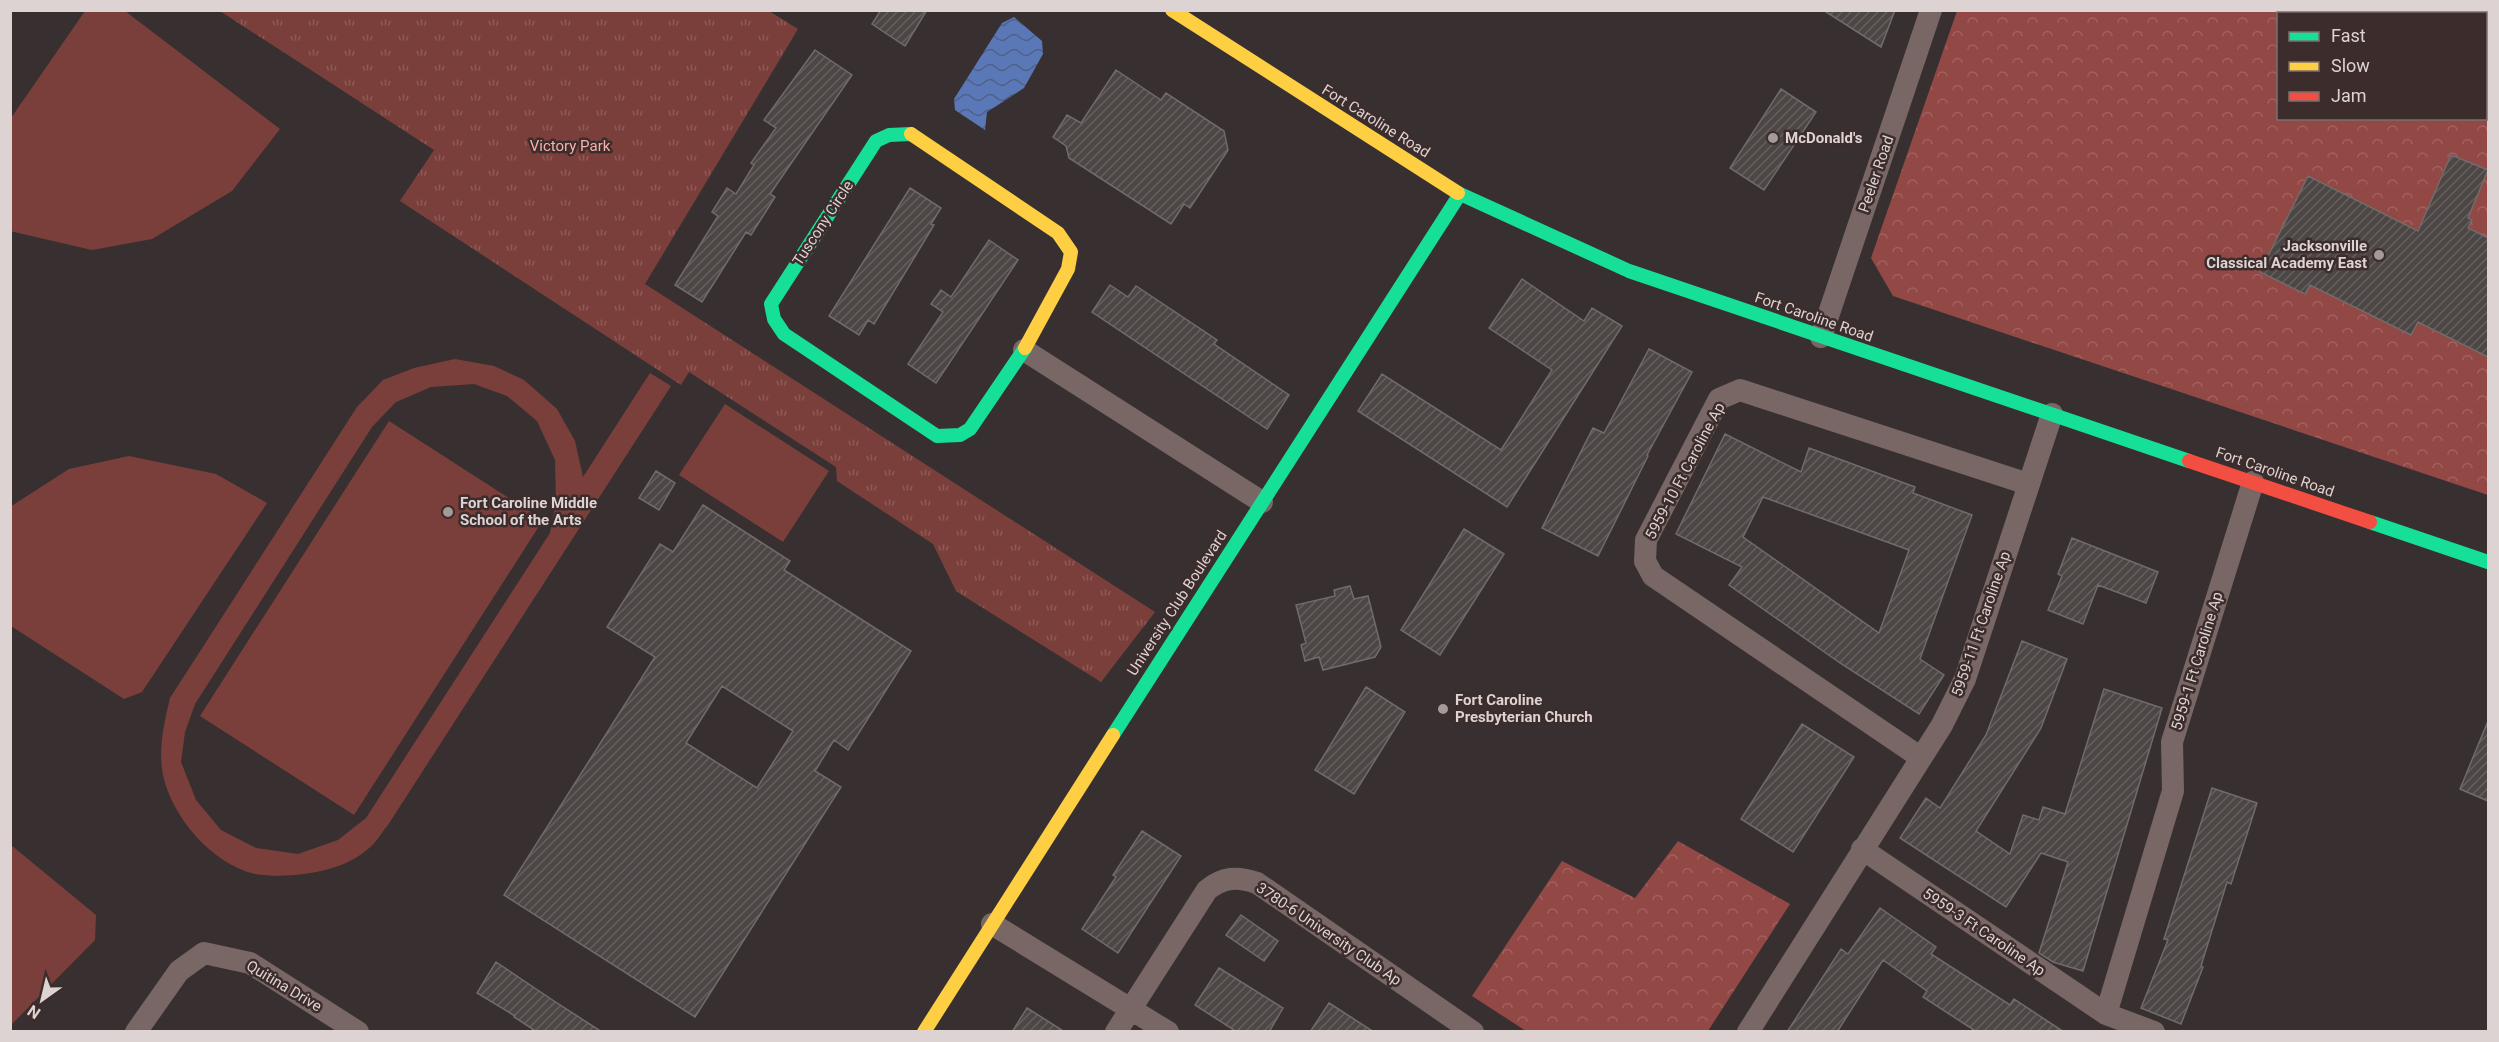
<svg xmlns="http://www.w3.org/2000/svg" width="2499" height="1042" viewBox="0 0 2499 1042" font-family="Roboto,sans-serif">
<defs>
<pattern id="grass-tufts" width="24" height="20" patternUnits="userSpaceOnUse" patternTransform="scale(1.5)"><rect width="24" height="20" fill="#7b3f3b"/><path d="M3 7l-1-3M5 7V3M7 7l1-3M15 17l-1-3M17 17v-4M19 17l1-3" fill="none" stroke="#8d5a56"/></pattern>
<pattern id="forest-crowns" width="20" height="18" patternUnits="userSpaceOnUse" patternTransform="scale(1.5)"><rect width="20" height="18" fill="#924845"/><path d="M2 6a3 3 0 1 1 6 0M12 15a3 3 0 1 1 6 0" fill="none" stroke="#a1625f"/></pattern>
<pattern id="water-waves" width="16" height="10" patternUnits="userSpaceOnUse" patternTransform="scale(1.5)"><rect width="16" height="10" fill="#5a78b7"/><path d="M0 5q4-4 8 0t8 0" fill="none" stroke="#506187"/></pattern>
<pattern id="building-hatch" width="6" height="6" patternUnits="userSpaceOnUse" patternTransform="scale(1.5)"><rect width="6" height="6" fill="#4c4645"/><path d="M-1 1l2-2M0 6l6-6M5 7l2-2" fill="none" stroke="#65605f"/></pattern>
</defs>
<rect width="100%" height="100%" fill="#383030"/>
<!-- grass -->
<path fill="url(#grass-tufts)" d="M220,11H769L798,29L645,284L1155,612L1101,682L956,591L933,544L837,481L836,467L689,372L681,385L400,201L434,150Z"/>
<!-- forest -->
<path fill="url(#forest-crowns)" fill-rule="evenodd" d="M1957,11H2488V495L1893,296L1871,258ZM2278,14H2486V118H2278Z
M1678,841L1790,904L1708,1031H1526L1472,996L1562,861L1635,898Z"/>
<!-- pitch -->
<path fill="#7b3f3b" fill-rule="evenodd" d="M85,11H125L280,129L232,191L152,239L92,250L10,231L11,118Z
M455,359L494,366L524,380L557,409L575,441L583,477L650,373L671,386L388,825C382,832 376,843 368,849C352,863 330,870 310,873C291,876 274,877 255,874C212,864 172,817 163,775C158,748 164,724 170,698L357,407L383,380L414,368ZM474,384L507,396L537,421L555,460L556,503L550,533L366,818L338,840L298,854L256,848L221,830L196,800L181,762L185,732L195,704L372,427L396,402L431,387Z
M725,404L829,471L783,542L679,475Z
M389,421L543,520L354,815L200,716Z
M129,456L216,474L267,503L142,692L124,699L11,626L10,507L69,469Z
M11,845L96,915L95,940L11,1025Z"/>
<!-- water -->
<path fill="url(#water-waves)" d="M1014,17L1042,41L1043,54L1024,88L987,112L985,130L955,110L954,99L1002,23Z"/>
<!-- building -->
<path fill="url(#building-hatch)" stroke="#726b6b" stroke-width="1.5" fill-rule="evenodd" d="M881,10H927L905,46L872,24Z
M1823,10H1895L1881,47Z
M815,50L852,75L770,194L775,197L751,235L746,232L702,302L675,285L718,216L712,212L727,188L736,194L754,165L751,163L776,128L764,120Z
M1116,70L1161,100L1166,93L1224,131L1228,150L1190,208L1184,204L1171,224L1069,158L1066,146L1053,137L1067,115L1081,123Z
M1781,89L1816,112L1764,190L1730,168Z
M2451,155L2488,170L2468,218L2472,220L2468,228L2488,238V357L2418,322L2411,335L2310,285L2305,294L2260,272L2308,176L2418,231Z
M910,188L941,208L931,224L934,225L874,324L868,320L859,335L829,316Z
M989,240L1018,260L936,383L908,364L943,312L931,304L941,290L951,297Z
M1522,279L1584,321L1592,308L1622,326L1507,507L1358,411L1382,374L1501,450L1552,370L1489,328Z
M1110,285L1128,297L1136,286L1217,340L1214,344L1289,395L1267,429L1092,312Z
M1649,349L1692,372L1647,455L1648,456L1598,556L1542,528L1593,428L1604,433Z
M1725,434L1801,472L1809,448L1915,487L1913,493L1972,515L1920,659L1944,675L1919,714L1840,663L1729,585L1742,567L1676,534ZM1763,497L1909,550L1879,633L1743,537Z
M656,471L675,483L659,510L639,498Z
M703,505L790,561L784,570L911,651L848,750L834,740L815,771L841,787L695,1017L504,895L655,657L607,627L660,544L673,552ZM722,686L793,731L757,788L686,743Z
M1464,529L1504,554L1440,655L1401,630Z
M2072,538L2158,572L2146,603L2098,585L2083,624L2048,610L2062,576L2058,574Z
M1350,586L1354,599L1368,596L1381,647L1375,657L1323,670L1319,657L1305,661L1301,645L1306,643L1296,605L1335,596L1334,590Z
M2022,641L2067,659L2041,728L1976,831L2010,854L2023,815L2039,820L2043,807L2065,814L2104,689L2162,708L2083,971L2053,962L2039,953L2068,862L2041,853L2006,907L1900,838L1926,798L1940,808L1986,735Z
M1366,687L1405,712L1354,794L1315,770Z
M2488,721V801L2460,789Z
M1802,724L1854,757L1793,852L1741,819Z
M2212,788L2257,803L2231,884L2227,882L2201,966L2203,967L2181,1024L2141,1008L2168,940L2164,939Z
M1142,831L1181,856L1118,953L1082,929L1116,877L1113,875Z
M1880,908L1936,947L1931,954L2010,1005L2014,999L2064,1032H1977L1923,997L1927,991L1883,960L1837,1032H1787L1841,949L1848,954Z
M1241,915L1278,941L1264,961L1226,935Z
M496,962L554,1001L602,1032H537L514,1017L515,1016L477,993Z
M1219,968L1283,1008L1269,1032H1237L1195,1005Z
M1329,1003L1374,1032H1310Z
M1027,1008L1065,1032H1012Z"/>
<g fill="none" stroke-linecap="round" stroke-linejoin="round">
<!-- street -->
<path stroke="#796766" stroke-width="22" d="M1821,337L1931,10
M1024,350L1262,502
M1920,757L1653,576L1645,561L1646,540L1719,399L1740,390L2028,484
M1862,849L2106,1014L2154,1032
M992,924L1168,1032
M2106,1014L2173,791L2172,742L2253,482
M136,1032L179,971L204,953L250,963L358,1032
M1116,1032L1207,890C1223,877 1237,876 1257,883L1473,1032
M1748,1032L1942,725L1965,679L2052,414"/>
<!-- fast -->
<path stroke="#16e098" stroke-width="14" d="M911,134L889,135L876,141L771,304L774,319L784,334L937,436L960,435L970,429L1025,348
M1458,193L1629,271L2189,461
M2370,522L2488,562
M1113,735L1460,194"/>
<!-- slow -->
<path stroke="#ffcf43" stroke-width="14" d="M1172,10L1458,193
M911,134L1058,233L1071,252L1068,269L1025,348
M924,1032L1113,735"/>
<!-- jam -->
<path stroke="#f24e42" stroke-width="14" d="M2189,461L2370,522"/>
</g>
<!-- markers -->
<g fill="#a39a99" stroke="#3c2d2c" stroke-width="2">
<circle cx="1773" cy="138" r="6"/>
<circle cx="2379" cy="255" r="6"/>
<circle cx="448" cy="512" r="6"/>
<circle cx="1443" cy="709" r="6"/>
</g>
<g text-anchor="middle" stroke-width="5" stroke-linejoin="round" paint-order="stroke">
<!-- street labels -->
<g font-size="15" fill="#ddd3d2" stroke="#3c2d2c">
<text transform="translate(1376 121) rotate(32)" y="5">Fort Caroline Road</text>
<text transform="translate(1876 174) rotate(-71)" y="5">Peeler Road</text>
<text transform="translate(823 223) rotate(-57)" y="5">Tuscony Circle</text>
<text transform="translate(1814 317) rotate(19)" y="5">Fort Caroline Road</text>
<text transform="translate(1685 471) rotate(-62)" y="5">5959-10 Ft Caroline Ap</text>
<text transform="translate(2275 472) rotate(19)" y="5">Fort Caroline Road</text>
<text transform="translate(1177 603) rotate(-57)" y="5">University Club Boulevard</text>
<text transform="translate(1981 624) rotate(-71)" y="5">5959-11 Ft Caroline Ap</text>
<text transform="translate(2197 661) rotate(-73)" y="5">5959-1 Ft Caroline Ap</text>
<text transform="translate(1984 932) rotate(34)" y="5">5959-3 Ft Caroline Ap</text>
<text transform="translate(1329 934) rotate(34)" y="5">3780-6 University Club Ap</text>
<text transform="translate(284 986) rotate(31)" y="5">Quitina Drive</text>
</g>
<!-- poi labels -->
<g font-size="15" font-weight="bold" fill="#ddd3d2" stroke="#3c2d2c" text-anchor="start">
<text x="1785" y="143">McDonald's</text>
<text x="2367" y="251" text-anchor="end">Jacksonville<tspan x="2367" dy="17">Classical Academy East</tspan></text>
<text x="460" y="508">Fort Caroline Middle<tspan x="460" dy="17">School of the Arts</tspan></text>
<text x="1455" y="705">Fort Caroline<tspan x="1455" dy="17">Presbyterian Church</tspan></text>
</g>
<!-- park labels -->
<g font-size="15" fill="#f8b0aa" stroke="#3c2d2c">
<text x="570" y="151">Victory Park</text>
</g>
</g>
<!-- border -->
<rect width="2499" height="1042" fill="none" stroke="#ddd3d2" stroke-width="24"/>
<!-- legend -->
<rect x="2277" y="12" width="210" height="108" fill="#3c2d2c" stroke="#7c6f6e" stroke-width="1.5"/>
<rect x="2289" y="32" width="30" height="9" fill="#16e098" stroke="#7c6f6e" stroke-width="1.5"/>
<text x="2331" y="42" font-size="18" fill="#ddd3d2">Fast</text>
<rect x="2289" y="62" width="30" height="9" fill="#ffcf43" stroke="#7c6f6e" stroke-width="1.5"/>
<text x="2331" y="72" font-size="18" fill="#ddd3d2">Slow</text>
<rect x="2289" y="92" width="30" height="9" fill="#f24e42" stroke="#7c6f6e" stroke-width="1.5"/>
<text x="2331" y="102" font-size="18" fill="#ddd3d2">Jam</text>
<!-- north arrow -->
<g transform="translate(42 1000) rotate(214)" stroke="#3c2d2c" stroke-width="4.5" paint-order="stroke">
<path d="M0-4.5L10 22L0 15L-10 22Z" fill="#ddd3d2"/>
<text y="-9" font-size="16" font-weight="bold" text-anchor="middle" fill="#ddd3d2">N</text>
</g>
</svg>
